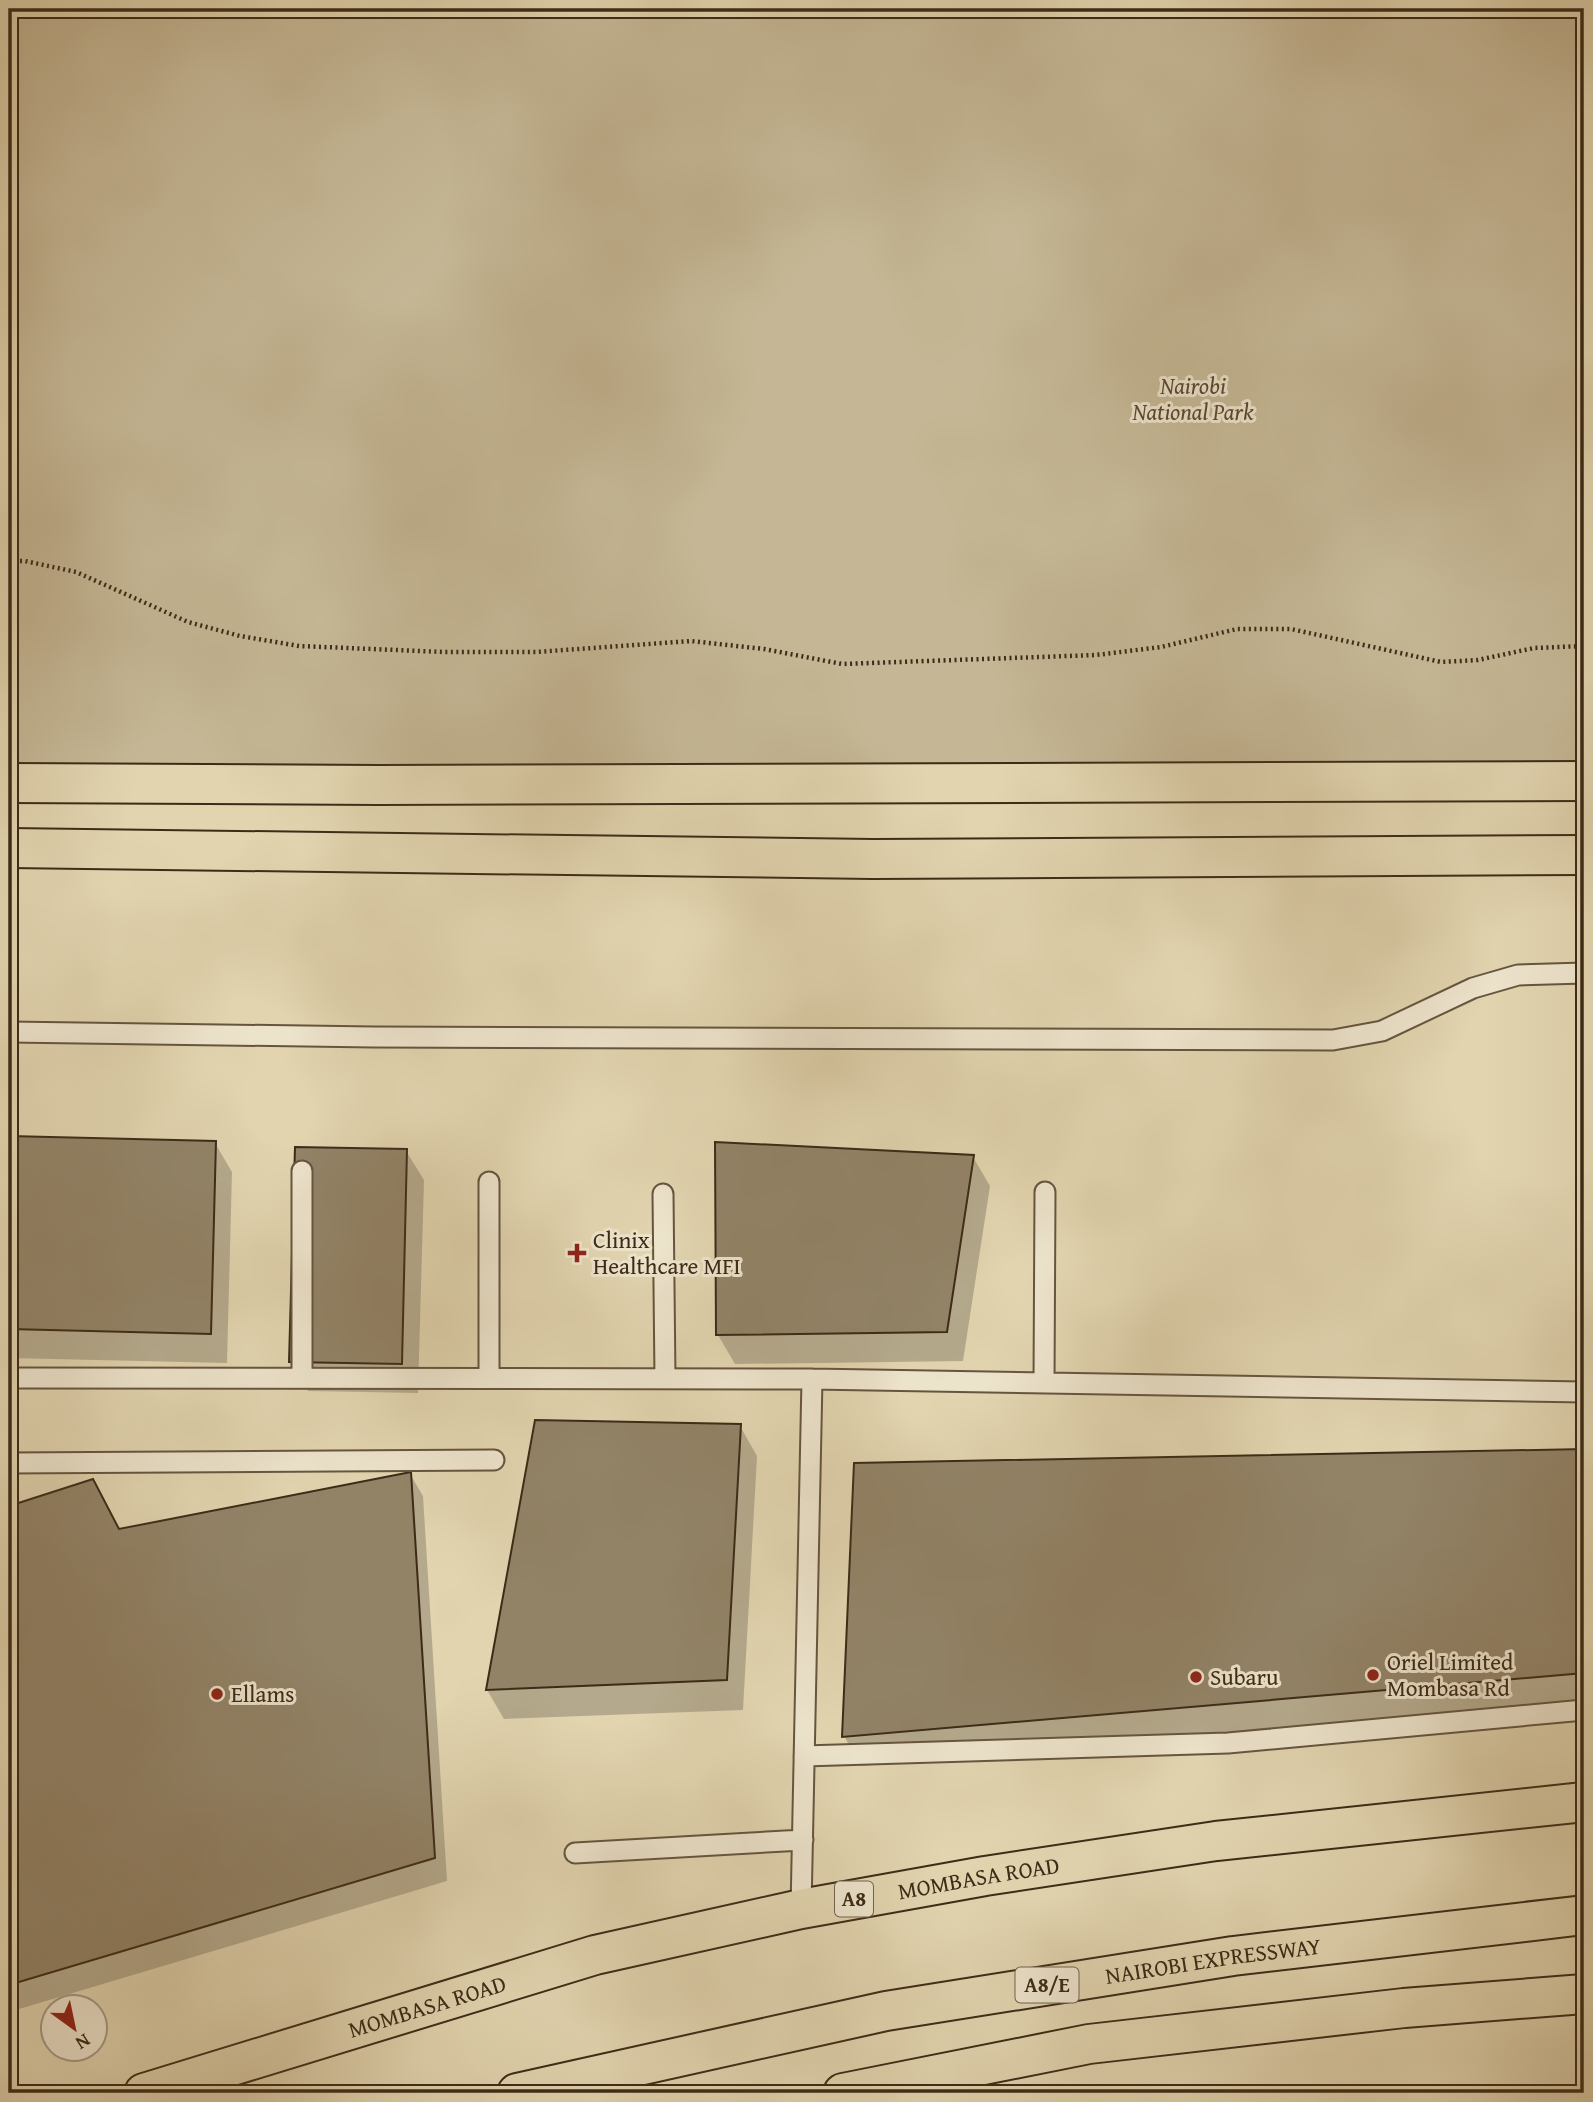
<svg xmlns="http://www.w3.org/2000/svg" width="1593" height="2102" viewBox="0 0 1593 2102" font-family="'Gentium Book Plus',serif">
<rect width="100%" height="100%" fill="#e1d4af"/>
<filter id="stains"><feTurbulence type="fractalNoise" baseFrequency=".00286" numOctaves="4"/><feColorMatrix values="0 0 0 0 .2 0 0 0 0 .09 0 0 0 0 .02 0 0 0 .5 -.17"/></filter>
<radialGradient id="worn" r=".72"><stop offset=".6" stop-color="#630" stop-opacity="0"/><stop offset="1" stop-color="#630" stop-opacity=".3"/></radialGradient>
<!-- green -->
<path fill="#c5b795" stroke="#817156" stroke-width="2" d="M9,9H1584V797L9,770Z"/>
<!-- shadow -->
<path fill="#0003" d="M9,1138L215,1143L232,1172L227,1363L9,1358Z
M406,1151L424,1180L418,1393L308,1391L291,1362Z
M973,1157L990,1186L963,1361L735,1364L718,1335Z
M740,1426L757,1456L743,1710L504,1719L487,1690Z
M1584,1451V1704L861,1766L844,1736L856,1465Z
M410,1474L423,1496L447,1881L9,2012V1508L92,1481L119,1531Z"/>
<!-- building -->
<path fill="#928367" stroke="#3d2b18" stroke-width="2" d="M9,1136L216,1141L211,1334L9,1329Z
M715,1142L974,1155L947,1332L716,1335Z
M295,1147L407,1149L402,1364L289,1362Z
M535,1420L741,1424L727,1680L486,1690Z
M1584,1449V1673L842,1737L854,1463Z
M411,1472L435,1858L9,1985V1506L93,1479L119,1529Z"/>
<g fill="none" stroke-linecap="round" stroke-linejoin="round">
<defs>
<path id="lane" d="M9,1032L374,1037L1333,1040L1382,1031L1473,988L1518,975L1584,973
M489,1182V1378
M663,1194L665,1378
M9,1378L812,1379L1584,1392
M302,1378V1171
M1044,1383L1045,1192
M9,1463L494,1460
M804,1756L1228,1743L1584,1710
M575,1853L803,1840
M801,1909L812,1379"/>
<path id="primary" d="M9,783L379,785L1584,781
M9,848L873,859L1584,855"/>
<g id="highway">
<path id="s1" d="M144,2093L595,1955L801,1909L985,1876L1216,1841L1584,1802"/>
<path id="s2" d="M517,2093L886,2011L1233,1956L1584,1915"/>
<path d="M843,2093L1089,2044L1404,2008L1584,1994"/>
</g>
</defs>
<!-- lane casing -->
<use href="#lane" stroke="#66553e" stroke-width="23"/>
<!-- primary casing -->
<use href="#primary" stroke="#3d2b18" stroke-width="42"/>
<!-- highway casing -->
<use href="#highway" stroke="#3d2b18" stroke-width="42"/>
<!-- path -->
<path stroke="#3d2b18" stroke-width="4.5" stroke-dasharray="2 3.5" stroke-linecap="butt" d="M9,561H25L76,572L188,622L240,636L299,646L444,652H536L691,641L764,649L842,664L1096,655L1161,647L1237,629H1291L1441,662L1478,660L1534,648L1584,646"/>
<!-- lane -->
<use href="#lane" stroke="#ece3cb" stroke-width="19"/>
<!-- primary -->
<use href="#primary" stroke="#e1d4af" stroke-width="38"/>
<!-- highway -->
<use href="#highway" stroke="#e1d4af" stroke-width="38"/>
</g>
<!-- markers -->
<g fill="#8f2418" stroke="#ece3cb" stroke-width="2.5">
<path d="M573.5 1242.5h7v7h7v7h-7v7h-7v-7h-7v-7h7z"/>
<circle cx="1373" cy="1675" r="7"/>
<circle cx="1196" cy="1677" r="7"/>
<circle cx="217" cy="1694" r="7"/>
</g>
<g text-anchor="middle" stroke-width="6" stroke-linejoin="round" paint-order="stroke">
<!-- shield labels -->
<g fill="#ece3cb" stroke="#72624e" stroke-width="2">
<rect x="835" y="1881.5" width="38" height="35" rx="5"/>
<rect x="1015.5" y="1967.5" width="63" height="35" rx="5"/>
</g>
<g font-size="21" font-weight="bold" fill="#3d2b18">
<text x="854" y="1906">A8</text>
<text x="1047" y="1992">A8/E</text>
</g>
<!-- park labels -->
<g font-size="23" font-style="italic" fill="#584731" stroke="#ece3cb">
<text x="1193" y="394">Nairobi<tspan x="1193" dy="26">National Park</tspan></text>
</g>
<!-- poi labels -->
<g font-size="23" fill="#3d2b18" stroke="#ece3cb" text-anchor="start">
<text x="593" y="1248">Clinix<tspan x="593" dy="26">Healthcare MFI</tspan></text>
<text x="1387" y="1670">Oriel Limited<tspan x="1387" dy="26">Mombasa Rd</tspan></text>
<text x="1210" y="1685">Subaru</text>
<text x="231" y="1702">Ellams</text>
</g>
<!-- street labels -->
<g font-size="23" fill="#3d2b18" stroke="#ece3cb">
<text dy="8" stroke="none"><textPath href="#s1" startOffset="863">MOMBASA ROAD</textPath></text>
<text dy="8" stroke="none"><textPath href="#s2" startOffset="709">NAIROBI EXPRESSWAY</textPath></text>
<text dy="8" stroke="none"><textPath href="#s1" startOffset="296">MOMBASA ROAD</textPath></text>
</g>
</g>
<!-- margin -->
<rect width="1593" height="2102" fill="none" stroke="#e1d4af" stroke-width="35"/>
<rect x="10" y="10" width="1572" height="2081" fill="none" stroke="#3d2b18" stroke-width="3.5"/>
<rect x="18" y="18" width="1558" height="2067" fill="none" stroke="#3d2b18" stroke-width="2"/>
<!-- north arrow -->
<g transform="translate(74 2028) rotate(147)"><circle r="33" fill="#ece3cb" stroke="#a69983" stroke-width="2"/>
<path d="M0-5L12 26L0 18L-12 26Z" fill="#8f2418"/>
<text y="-10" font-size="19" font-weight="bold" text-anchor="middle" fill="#3d2b18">N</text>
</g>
<rect width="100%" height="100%" filter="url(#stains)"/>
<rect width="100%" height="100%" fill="url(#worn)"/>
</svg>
